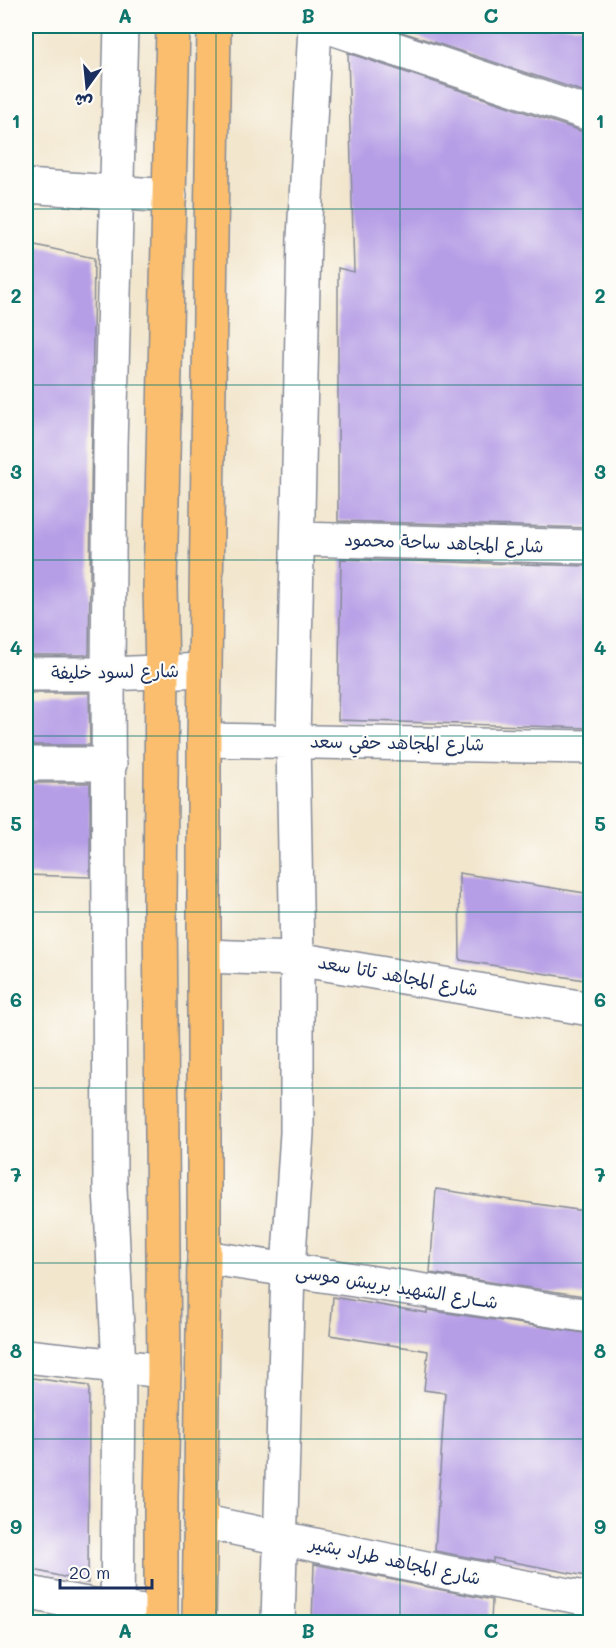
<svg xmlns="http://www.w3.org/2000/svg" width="616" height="1648" viewBox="0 0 616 1648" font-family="Mali,'Playpen Sans Arabic',sans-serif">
<rect width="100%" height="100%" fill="#fdfcf7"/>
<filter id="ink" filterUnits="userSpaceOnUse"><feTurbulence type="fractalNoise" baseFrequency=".0167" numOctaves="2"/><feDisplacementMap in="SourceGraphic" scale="12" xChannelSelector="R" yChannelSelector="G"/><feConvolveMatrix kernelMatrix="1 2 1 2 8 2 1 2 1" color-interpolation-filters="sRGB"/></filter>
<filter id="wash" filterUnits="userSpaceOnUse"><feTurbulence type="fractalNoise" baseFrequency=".008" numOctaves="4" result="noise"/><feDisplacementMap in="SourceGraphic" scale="24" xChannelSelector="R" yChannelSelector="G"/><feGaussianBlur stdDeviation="1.35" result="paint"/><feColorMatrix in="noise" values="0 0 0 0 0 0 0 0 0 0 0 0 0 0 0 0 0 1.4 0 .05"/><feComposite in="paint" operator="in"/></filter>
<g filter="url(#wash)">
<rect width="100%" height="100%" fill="#f2e6cd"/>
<g id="blocks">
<!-- building -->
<path fill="#b69ee6" d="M384,26H591V94Z
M348,53L584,132H591V528L338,521V268L354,272Z
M26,243L94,258L89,655H26Z
M341,559L591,566V728L338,720Z
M26,693H89L90,745H26Z
M26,783H90V877L26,875Z
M459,873L591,894V981L460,960Z
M436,1189L591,1212V1297L430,1273Z
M333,1297L427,1313V1310L591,1334V1577L493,1558V1562L435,1551L445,1393L424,1390L428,1351L330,1335Z
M26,1377L89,1386L88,1583L26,1568Z
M314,1564L492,1600L491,1623H312Z"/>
</g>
</g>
<g filter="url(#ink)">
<use href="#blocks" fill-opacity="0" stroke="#868a96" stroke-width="1.5"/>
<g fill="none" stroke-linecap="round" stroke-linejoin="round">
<defs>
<path id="minor" d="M326,26L590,114
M26,186L170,196
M298,539L590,547
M26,674H108L205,670
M204,740L590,747
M26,764H110
M204,956L297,959L590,1009
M204,1257L590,1316
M26,1356L164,1371
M200,1521L450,1573L590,1599
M26,1592C70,1602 115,1609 161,1614
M117,1622L119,1367L110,1188L108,674L110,446L121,26
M278,1622L288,1270L297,1133V959L293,741L304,238L315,26"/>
<path id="highway" d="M161,1622V1498L164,1371L160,904L162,671L160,586L173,26
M199,1622L204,1257V740L214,26"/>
</defs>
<!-- minor casing -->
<use href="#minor" stroke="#868a96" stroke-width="36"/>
<!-- highway casing -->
<use href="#highway" stroke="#868a96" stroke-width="36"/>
<!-- minor -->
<use href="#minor" stroke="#fff" stroke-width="33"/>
<!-- highway -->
<use href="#highway" stroke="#fabe6e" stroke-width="33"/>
</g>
</g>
<!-- grid -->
<path fill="none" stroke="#0f766e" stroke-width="1.5" stroke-opacity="0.55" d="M216,26V1622M400,26V1622M26,209H590M26,385H590M26,560H590M26,736H590M26,912H590M26,1088H590M26,1263H590M26,1439H590"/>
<g text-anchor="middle" stroke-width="4.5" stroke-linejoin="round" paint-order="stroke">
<!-- street labels -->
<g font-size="18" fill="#1b2f5e" stroke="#fdfcf7">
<text transform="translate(444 543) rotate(2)" y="6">شارع المجاهد ساحة محمود</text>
<text transform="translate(115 672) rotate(-1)" y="6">شارع لسود خليفة</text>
<text transform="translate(397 743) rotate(1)" y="6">شارع المجاهد حفي سعد</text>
<text transform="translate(398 976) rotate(10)" y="6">شارع المجاهد تاتا سعد</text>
<text transform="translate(397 1287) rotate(9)" y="6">شــارع الشهيد بريبش موسى</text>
<text transform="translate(395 1561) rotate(12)" y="6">شارع المجاهد طراد بشير</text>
</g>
</g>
<!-- margin -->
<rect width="616" height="1648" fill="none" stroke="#fdfcf7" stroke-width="66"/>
<!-- north arrow -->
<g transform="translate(87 87) rotate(195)" stroke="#fdfcf7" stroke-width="4.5" paint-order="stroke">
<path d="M0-4.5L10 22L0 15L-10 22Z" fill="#1b2f5e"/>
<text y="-9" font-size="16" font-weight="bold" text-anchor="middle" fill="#1b2f5e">ش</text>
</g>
<!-- scale -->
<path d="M60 1579v9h92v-9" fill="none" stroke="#1b2f5e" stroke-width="3"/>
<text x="69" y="1579" font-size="18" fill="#1b2f5e" stroke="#fdfcf7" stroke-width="4.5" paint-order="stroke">20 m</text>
<rect x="33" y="33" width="550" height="1582" fill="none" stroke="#0f766e" stroke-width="2"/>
<g font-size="20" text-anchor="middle" font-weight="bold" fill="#0f766e">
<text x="125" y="23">A</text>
<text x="308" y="23">B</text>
<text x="491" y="23">C</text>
<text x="16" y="128">1</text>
<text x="600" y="128">1</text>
<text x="16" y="303">2</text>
<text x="600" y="303">2</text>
<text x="16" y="479">3</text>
<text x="600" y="479">3</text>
<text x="16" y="655">4</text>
<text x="600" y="655">4</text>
<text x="16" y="831">5</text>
<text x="600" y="831">5</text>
<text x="16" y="1007">6</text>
<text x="600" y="1007">6</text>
<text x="16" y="1182">7</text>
<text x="600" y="1182">7</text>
<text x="16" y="1358">8</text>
<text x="600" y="1358">8</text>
<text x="16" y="1534">9</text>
<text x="600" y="1534">9</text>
<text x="125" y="1638">A</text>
<text x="308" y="1638">B</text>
<text x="491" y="1638">C</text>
</g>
</svg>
